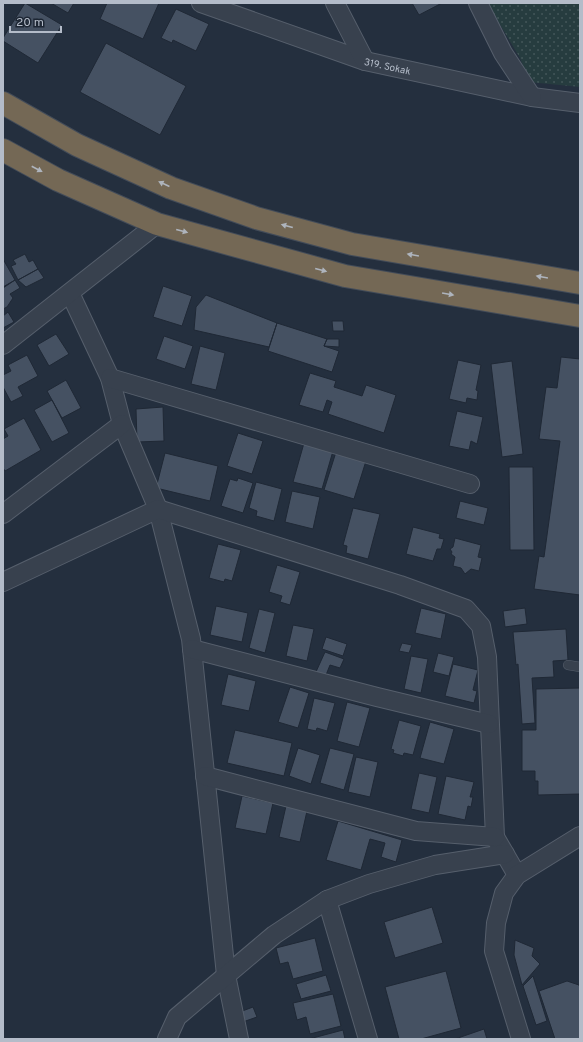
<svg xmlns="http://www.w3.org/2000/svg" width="583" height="1042" viewBox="0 0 583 1042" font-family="Overpass,sans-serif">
<defs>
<pattern id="grass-dots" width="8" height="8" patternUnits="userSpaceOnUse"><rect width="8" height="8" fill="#263c3f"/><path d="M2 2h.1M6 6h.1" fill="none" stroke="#435659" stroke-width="1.8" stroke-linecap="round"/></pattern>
</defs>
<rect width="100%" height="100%" fill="#242f3e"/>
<!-- grass -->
<path fill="url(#grass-dots)" d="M487,3H580V87L529,82L520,58Z"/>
<!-- building -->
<path fill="#455162" stroke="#1f2835" d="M25,3L62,25L38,63L3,41V38Z
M51,3H74L68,13Z
M107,3H159L143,39L100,19Z
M412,3H442L419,15Z
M176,9L209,24L196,51L173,40L172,43L161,38Z
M106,43L186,86L160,135L80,92Z
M25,254L29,262L33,260L38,269L18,280L11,266L16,264L13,260Z
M3,259L15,280L3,287Z
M38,269L44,278L26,287L18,280Z
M15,280L20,288L10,294L13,298L7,307L3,309V288Z
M163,286L192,296L182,326L153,317Z
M206,295L277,323L269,347L194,330L196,307Z
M8,312L14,322L3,328V316Z
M332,321H343L344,331H333Z
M277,323L327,339L324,346L339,351L332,372L268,351Z
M56,334L69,354L49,366L37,345Z
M164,336L193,346L185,369L156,359Z
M327,339H339V347L324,346Z
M200,346L225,353L216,390L191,384Z
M27,355L38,376L18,387L23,396L11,402L3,387V375L11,371L8,365Z
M561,357L580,359V595L534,589L539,556L544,557L560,441L539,439L546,387L557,388Z
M458,360L481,365L476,390L478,391L477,400L467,398L466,403L449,399Z
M512,361L523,454L502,457L491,364Z
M310,373L336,381L334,387L362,396L366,385L396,395L384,433L328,414L332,402L327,400L323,412L299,405Z
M66,380L81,408L62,418L47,391Z
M52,400L69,433L52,442L34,410Z
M163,407L164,441L137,442L136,409Z
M457,411L483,417L477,444L471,441L469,450L449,446Z
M24,418L41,450L5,471L3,468V439L8,436L4,429Z
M238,433L263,441L252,474L227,466Z
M304,443L333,451L322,489L293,482Z
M336,452L366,461L354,499L324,490Z
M165,453L218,466L210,501L156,488Z
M509,467H533L534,550H510Z
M238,478L253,483L243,513L221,506L230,479L237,481Z
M256,482L282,489L274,521L256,516L257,511L249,508Z
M292,491L320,497L313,529L285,522Z
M460,501L488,508L484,525L456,518Z
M353,508L380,514L368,559L346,553L347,546L343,545Z
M413,527L440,534L439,538L444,539L441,549H437L433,561L406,554Z
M455,538L481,545L478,557L482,558L479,571L471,569L465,574L461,568L453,566L455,557L451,554L452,552L450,549L453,547Z
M218,544L241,550L232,581L225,579L224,582L209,578Z
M277,565L300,572L290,605L280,602L282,596L269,592Z
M216,606L248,613L242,642L210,635Z
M421,608L446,614L441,639L415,633Z
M525,608L527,624L505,627L503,611Z
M259,609L275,613L265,653L249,648Z
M293,625L314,629L307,661L286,656Z
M566,629L568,660L553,661L554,677L532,678L535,723L522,724L518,664L516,665L513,632Z
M326,637L347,644L343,656L322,649Z
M402,643L412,645L409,653L399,651Z
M325,652L344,659L340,668L330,665L326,675L323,674L322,676L315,674Z
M438,653L454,657L449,676L433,672Z
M411,656L428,659L421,693L404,689Z
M453,664L478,670L473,690L477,691L474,703L445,696Z
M228,674L256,681L249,711L221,705Z
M290,687L309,693L298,728L278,722Z
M580,688V794L538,795V781H535V771H522V730H536V689Z
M314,698L335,703L327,731L317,728L316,731L307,729Z
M347,702L370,708L359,747L337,741Z
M399,720L421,726L413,755L404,753L403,756L393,753L394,750L391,749Z
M430,722L454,729L444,764L420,758Z
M235,730L292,743L284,776L227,763Z
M298,748L320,755L311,784L289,776Z
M330,748L354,754L344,790L320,783Z
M356,757L378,762L370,797L348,792Z
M419,773L437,777L429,813L411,809Z
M446,776L474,782L470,797H473L471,807L468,806L465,820L438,814Z
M242,796L273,803L266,834L235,828Z
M286,806L307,811L300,842L279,837Z
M338,821L402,840L396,862L381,857L385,843L370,839L361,870L326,860Z
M432,907L443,943L395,958L384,922Z
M315,938L323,971L293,979L288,962L280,964L276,948Z
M515,940L534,948L532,956L540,964L522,985L514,955Z
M446,971L461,1028L421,1039H399L385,987Z
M326,975L331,991L301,999L296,984Z
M533,976L547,1021L536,1025L523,986Z
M567,981L579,985L580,988V1039H555L539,991Z
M333,994L341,1026L310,1034L306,1017L297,1020L293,1003Z
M253,1007L257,1017L240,1023L237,1013Z
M484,1029L487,1039H455Z
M343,1030L345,1039H309Z"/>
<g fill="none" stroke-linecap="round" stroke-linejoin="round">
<defs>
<path id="lane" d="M568,665L580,667"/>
<g id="street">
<path id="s1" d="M201,3L365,61L532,97L580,103"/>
<path d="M335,3L365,61"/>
<path d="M478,3L503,53L532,97"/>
<path d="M70,293L110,378L122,424L158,509L191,639L226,975L239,1039"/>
<path d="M3,345L157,224"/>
<path d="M110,378L470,484"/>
<path d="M3,514L122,424"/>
<path d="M3,582L158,509L400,585L466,609L481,626L487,657L495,837L517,875"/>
<path d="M192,649L377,697L489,724"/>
<path d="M205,776L416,831L495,837"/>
<path d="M327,900L368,1039"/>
<path d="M167,1039L177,1017L274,935L327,900L369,884L435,865L505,854"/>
<path d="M521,1039L494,951L496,923L504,893L517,875L580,836"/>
</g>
<path id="highway" d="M3,103L77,145L171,188L256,218L352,244L580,283
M3,150L58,180L157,224L345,276L580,316"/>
</defs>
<!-- lane casing -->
<use href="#lane" stroke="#565f6c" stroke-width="10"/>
<!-- street casing -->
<use href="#street" stroke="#565f6c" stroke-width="20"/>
<!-- highway casing -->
<use href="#highway" stroke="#434c59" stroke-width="24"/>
<!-- lane -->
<use href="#lane" stroke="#38414e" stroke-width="9"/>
<!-- street -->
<use href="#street" stroke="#38414e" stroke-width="18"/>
<!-- highway -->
<use href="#highway" stroke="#746855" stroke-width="22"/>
</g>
<!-- one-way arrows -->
<defs><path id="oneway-solid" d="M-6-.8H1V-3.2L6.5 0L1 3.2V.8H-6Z"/></defs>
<g fill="#aeb4bd">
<use href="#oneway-solid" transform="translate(37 169) rotate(28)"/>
<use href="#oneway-solid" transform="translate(164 184) rotate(-155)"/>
<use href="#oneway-solid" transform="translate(287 226) rotate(-165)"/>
<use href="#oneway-solid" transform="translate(182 231) rotate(15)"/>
<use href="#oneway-solid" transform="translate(413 255) rotate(-170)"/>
<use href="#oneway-solid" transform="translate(321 270) rotate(15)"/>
<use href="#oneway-solid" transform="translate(542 277) rotate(-170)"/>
<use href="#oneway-solid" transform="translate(448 294) rotate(10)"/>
</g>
<g text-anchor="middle" stroke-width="3.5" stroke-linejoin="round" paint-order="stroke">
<!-- street labels -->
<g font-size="10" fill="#b4bcc9" stroke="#1d2633">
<text dy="4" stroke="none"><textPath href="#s1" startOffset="197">319. Sokak</textPath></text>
</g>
</g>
<!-- border -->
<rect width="583" height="1042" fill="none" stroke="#b4bcc9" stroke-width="8"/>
<!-- scale -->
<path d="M10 26v6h51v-6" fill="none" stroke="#b4bcc9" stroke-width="2"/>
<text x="16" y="26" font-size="12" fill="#b4bcc9" stroke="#1d2633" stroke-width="3" paint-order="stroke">20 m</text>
</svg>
